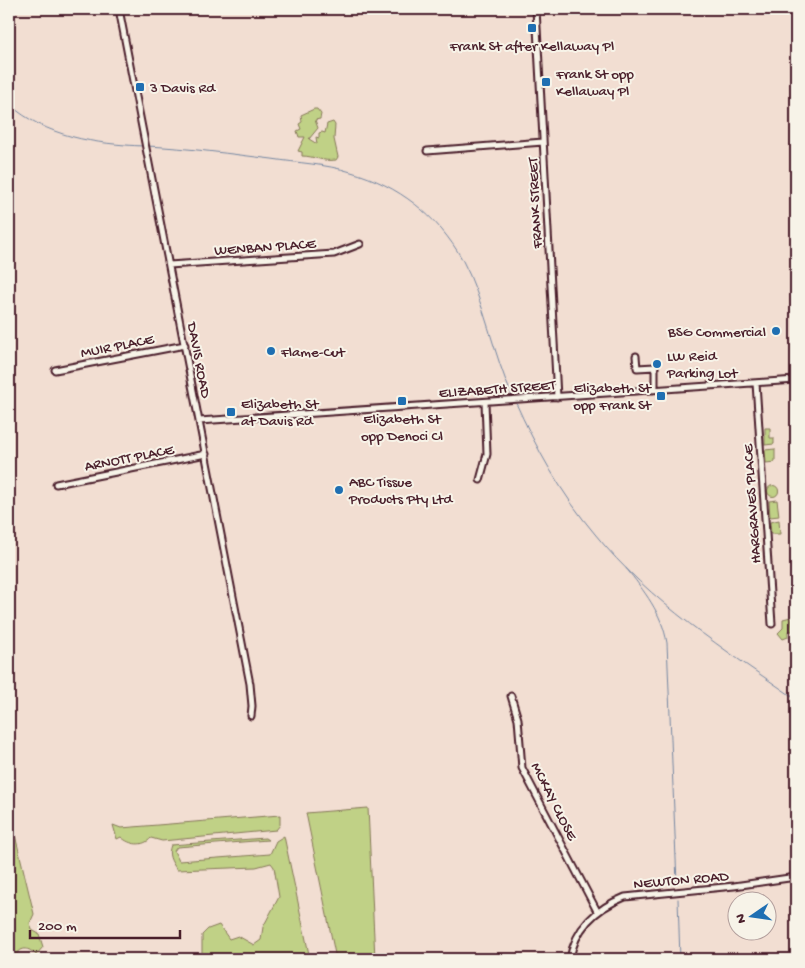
<svg xmlns="http://www.w3.org/2000/svg" width="805" height="968" viewBox="0 0 805 968" font-family="'Gochi Hand',sans-serif">
<rect width="100%" height="100%" fill="#f2ded2"/>
<filter id="ink" filterUnits="userSpaceOnUse"><feTurbulence type="fractalNoise" baseFrequency=".02" numOctaves="2"/><feDisplacementMap in="SourceGraphic" scale="10" xChannelSelector="R" yChannelSelector="G"/><feConvolveMatrix kernelMatrix="1 2 1 2 8 2 1 2 1" color-interpolation-filters="sRGB"/></filter>
<g filter="url(#ink)">
<!-- green -->
<path fill="#c0d186" stroke="#857858" d="M314,109H317L321,114L320,119L315,120L318,128L309,139L317,144L316,137L319,138V133L322,132L325,133L327,124L333,122L335,125L334,139L338,157L336,160C322,162 314,156 302,156V152L298,151L305,137H299L297,131L301,129L299,124L302,122L301,115Z
M765,428H770V438H774V444L765,445Z
M775,449V462L766,463L765,450Z
M767.5 491a5.5 5.5 0 1 1 11 0a5.5 5.5 0 1 1-11 0Z
M777,500L779,516L770,517L769,501Z
M779,520L780,534H771L770,522Z
M791,617L793,631H788V637L783,639L778,633L783,628V619Z
M368,808L375,959H336L306,813Z
M9,810L34,914L30,923L32,930L39,934L43,947L36,955C26,945 20,948 13,959H9Z
M280,815V825L276,830L162,841L151,838C143,847 130,845 121,837L117,839L113,825L121,828Z
M284,836L310,959H202V935L208,929L219,925L229,939L238,936L254,945L261,940L263,927L279,897L274,867L271,863L256,867L177,870C171,861 167,855 171,845L265,838L268,840L177,847L174,851L179,861L270,854L276,841Z"/>
<g fill="none" stroke-linecap="round" stroke-linejoin="round">
<!-- stream -->
<path stroke="#7587a2" stroke-width="1" d="M9,104C46,137 95,144 143,146
M147,146C189,148 231,154 272,159C298,163 326,164 351,172C398,185 438,216 462,259C484,300 493,354 513,398
M515,401C536,448 562,495 595,534C650,602 725,650 796,699
M626,568C644,591 662,613 667,643L677,883
M678,899L680,959"/>
<defs>
<path id="minor" d="M119,9L250,684L252,706L251,716
M536,9L557,397
M427,151L543,142
M169,265L334,254L360,244
M796,283V301
M636,356L637,368L655,367V386L653,390
M55,370L185,345
M756,383L772,624
M199,421L796,380
M480,480L487,454L485,402
M56,484L206,454
M511,696L518,719L522,768L597,911
M570,959C575,928 597,908 625,897L734,886L796,877"/>
</defs>
<!-- minor casing -->
<use href="#minor" stroke="#4a1f2b" stroke-width="9"/>
<!-- minor -->
<use href="#minor" stroke="#f7f3e8" stroke-width="5"/>
</g>
</g>
<!-- markers -->
<g fill="#1f6fb2" stroke="#f7f3e8" stroke-width="2">
<rect x="527" y="23" width="10" height="10" rx="2.5"/>
<rect x="541" y="77" width="10" height="10" rx="2.5"/>
<rect x="135" y="82" width="10" height="10" rx="2.5"/>
<circle cx="776" cy="331" r="5"/>
<circle cx="271" cy="351" r="5"/>
<circle cx="657" cy="364" r="5"/>
<rect x="656" y="391" width="10" height="10" rx="2.5"/>
<rect x="397" y="396" width="10" height="10" rx="2.5"/>
<rect x="226" y="407" width="10" height="10" rx="2.5"/>
<circle cx="339" cy="490" r="5"/>
</g>
<g text-anchor="middle" stroke-width="4" stroke-linejoin="round" paint-order="stroke">
<!-- poi labels -->
<g font-size="15" fill="#4a1f2b" stroke="#f7f3e8" text-anchor="start">
<text x="532" y="50" text-anchor="middle">Frank St after Kellaway Pl</text>
<text x="556" y="78">Frank St opp<tspan x="556" dy="17">Kellaway Pl</tspan></text>
<text x="150" y="92">3 Davis Rd</text>
<text x="766" y="336" text-anchor="end">BSG Commercial</text>
<text x="281" y="356">Flame-Cut</text>
<text x="667" y="360">LW Reid<tspan x="667" dy="17">Parking Lot</tspan></text>
<text x="651" y="392" text-anchor="end">Elizabeth St<tspan x="651" dy="17">opp Frank St</tspan></text>
<text x="241" y="408">Elizabeth St<tspan x="241" dy="17">at Davis Rd</tspan></text>
<text x="402" y="423" text-anchor="middle">Elizabeth St<tspan x="402" dy="17">opp Denoci Cl</tspan></text>
<text x="349" y="486">ABC Tissue<tspan x="349" dy="17">Products Pty Ltd</tspan></text>
</g>
<!-- street labels -->
<g font-size="15" fill="#4a1f2b" stroke="#f7f3e8">
<text transform="translate(534 203) rotate(-93)" y="5">FRANK STREET</text>
<text transform="translate(265 246) rotate(-4)" y="5">WENBAN PLACE</text>
<text transform="translate(117 345) rotate(-11)" y="5">MUIR PLACE</text>
<text transform="translate(200 360) rotate(79)" y="5">DAVIS ROAD</text>
<text transform="translate(497 388) rotate(-4)" y="5">ELIZABETH STREET</text>
<text transform="translate(129 457) rotate(-11)" y="5">ARNOTT PLACE</text>
<text transform="translate(751 504) rotate(-94)" y="5">HARGRAVES PLACE</text>
<text transform="translate(555 801) rotate(63)" y="5">MCKAY CLOSE</text>
<text transform="translate(681 879) rotate(-5)" y="5">NEWTON ROAD</text>
</g>
</g>
<!-- margin -->
<rect width="805" height="968" fill="none" stroke="#f7f3e8" stroke-width="30"/>
<rect x="15" y="15" width="775" height="938" fill="none" stroke="#4a1f2b" stroke-width="2" filter="url(#ink)"/>
<!-- north arrow -->
<g transform="translate(752 916) rotate(257)"><circle r="24" fill="#f7f3e8" stroke="#b29e9c"/>
<path d="M0-4L9 19L0 12L-9 19Z" fill="#1f6fb2"/>
<text y="-8" font-size="14" font-weight="bold" text-anchor="middle" fill="#4a1f2b">N</text>
</g>
<!-- scale -->
<path d="M30 930v8h150v-8" fill="none" stroke="#4a1f2b" stroke-width="2.5"/>
<text x="38" y="930" font-size="15" fill="#4a1f2b" stroke="#f7f3e8" stroke-width="4" paint-order="stroke">200 m</text>
</svg>
